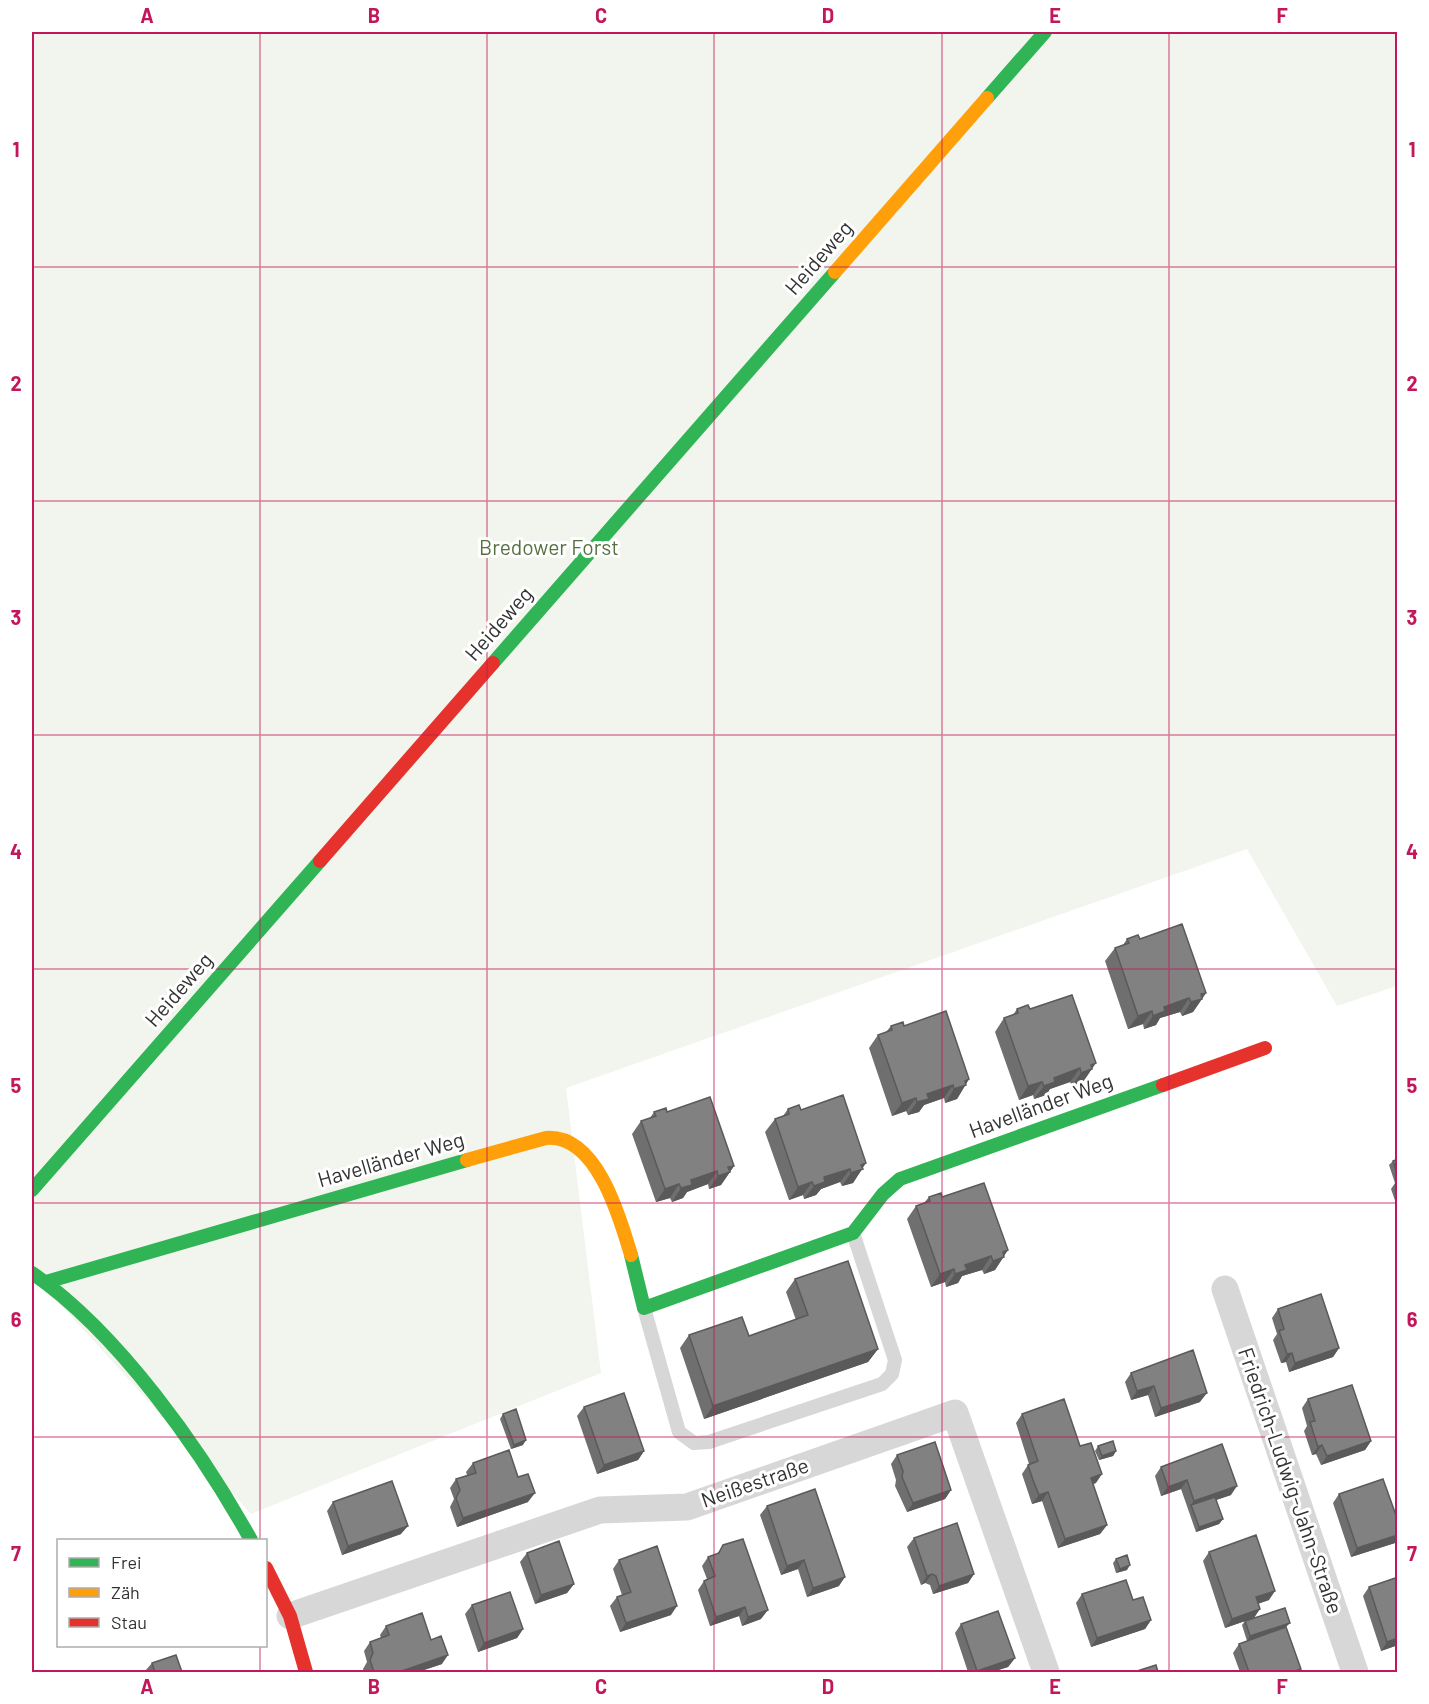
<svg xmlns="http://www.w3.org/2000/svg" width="1429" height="1704" viewBox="0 0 1429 1704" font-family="Barlow,sans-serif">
<rect width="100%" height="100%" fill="#fff"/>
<!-- green -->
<path fill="#f1f5ed" d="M32,32H1397V986L1337,1006L1247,849L566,1088L601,1373L251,1514L32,1273Z"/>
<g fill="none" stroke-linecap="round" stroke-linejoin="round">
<!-- lane -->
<path stroke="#d7d7d7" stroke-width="14" d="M644,1308L679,1432L694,1443L709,1442L882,1384L892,1374L895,1360L853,1233"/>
<!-- street -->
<path stroke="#d7d7d7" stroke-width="27" d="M1225,1289L1355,1672
M290,1616L600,1510L687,1507L955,1413L1046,1672"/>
<!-- fast -->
<path stroke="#30b455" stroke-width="14" d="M987,98L1045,32
M493,663L835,272
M32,1190L320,861
M631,1255L644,1308L853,1233L883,1194L900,1179L1163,1085
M32,1273C118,1332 201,1450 251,1540
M46,1282L467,1160"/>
<!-- slow -->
<path stroke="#ff9f0a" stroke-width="14" d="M835,272L987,98
M467,1160L546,1138C597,1134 620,1218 631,1255"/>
<!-- jam -->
<path stroke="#e5322d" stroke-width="14" d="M320,861L493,663
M1163,1085L1265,1048
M266,1568L290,1616L306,1672"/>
</g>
<!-- wall -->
<path fill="#6f6f6f" d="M1127,939H1140L1206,993L1193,1012L1182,1016L1180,1012L1160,1018L1156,1025L1144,1029L1143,1024L1128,1029L1105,961L1115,948L1123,945Z
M1017,1009H1030L1092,1068L1083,1082L1072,1086L1070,1082L1050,1089L1046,1095L1034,1099L1033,1095L1019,1100L995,1032L1004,1018L1013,1015Z
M891,1026L969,1079L957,1099L945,1103L944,1098L924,1105L919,1112L908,1115L906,1111L892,1116L869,1048L878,1035L886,1032Z
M788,1109L801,1110L862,1169L853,1183L842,1186L840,1182L821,1189L816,1195L804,1199L803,1195L789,1200L765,1132L775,1119L783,1116Z
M654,1112H667L734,1166L721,1185L709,1189L708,1184L687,1192L683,1198L672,1202L670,1198L656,1202L632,1134L641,1121L650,1118Z
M1398,1159V1209L1391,1189L1395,1183L1389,1165L1393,1161Z
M929,1197H942L1004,1256L995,1270L984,1274L982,1270L962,1276L958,1283L946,1287L945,1282L931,1287L907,1219L916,1206L924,1203Z
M795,1279L878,1349L868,1362L704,1419L680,1348L689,1335L749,1336L796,1320L786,1292Z
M1278,1309L1339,1348L1333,1357L1289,1372L1286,1362L1281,1363L1273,1340L1277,1334L1272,1318Z
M1131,1373L1200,1402L1155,1417L1148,1395L1131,1400L1125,1382Z
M1308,1399L1371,1441L1365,1450L1321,1465L1316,1454L1312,1455L1304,1431L1307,1426L1302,1408Z
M584,1407L644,1451L638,1460L597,1474L577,1416Z
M503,1414L523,1445L511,1449L500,1419Z
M1022,1414L1080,1446L1096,1483L1093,1484L1107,1525L1100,1534L1058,1548L1042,1501L1032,1504L1022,1474L1028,1465L1029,1464L1016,1423Z
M1098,1446L1116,1451L1113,1456L1099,1460L1095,1451Z
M897,1455L951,1490L945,1499L907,1512L895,1486L896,1480L891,1464Z
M473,1463L518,1477L528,1502L457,1527L450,1507L454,1499L450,1488L456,1479L467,1475L466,1472Z
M1161,1467L1231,1495L1216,1500L1223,1519L1219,1524L1196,1532L1181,1489L1161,1496L1155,1476Z
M1339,1494L1398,1521V1540L1395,1543L1351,1557L1333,1503Z
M333,1502L401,1534L342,1555L327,1511Z
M767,1506L839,1586L807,1597L798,1569L781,1575L760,1515Z
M914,1538L974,1574L968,1583L933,1594L930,1585L925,1583L921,1585L907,1547Z
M723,1545L761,1619L742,1626L739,1616L710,1626L698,1590L704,1581L707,1579L702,1566L708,1557L717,1554Z
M1209,1552L1269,1600L1258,1604L1254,1618L1286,1627L1301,1669L1298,1672H1240L1233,1653L1239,1644L1247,1641L1242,1625L1245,1621L1225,1628L1203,1561Z
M527,1553L574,1584L567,1593L535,1604L520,1562Z
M1116,1559L1127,1570L1116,1573L1113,1563Z
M619,1560L671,1615L620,1632L610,1606L617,1597L622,1595L613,1569Z
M1398,1577V1645L1381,1651L1363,1596L1369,1587Z
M1082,1594L1133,1600L1151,1620L1145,1629L1091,1647L1076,1603Z
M472,1605L523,1629L517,1638L478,1652L465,1614Z
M961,1624L1015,1658L1008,1667L992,1672H968L955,1633Z
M386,1626L431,1640L442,1664L418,1672H364L363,1669L367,1662L364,1651L370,1642L381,1638L380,1635Z
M152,1663L182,1672H146L145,1671Z"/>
<!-- shaded-wall -->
<path fill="#5a5a5a" d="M1206,993L1193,1012L1182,1016L1191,1002L1201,994Z
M1189,998L1180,1012L1160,1018L1156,1025L1144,1029L1153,1016L1164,1007Z
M1152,1011L1143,1024L1128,1029L1138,1016Z
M1096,1063L1083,1082L1072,1086L1081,1073L1091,1065Z
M1080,1068L1070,1082L1050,1089L1046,1095L1034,1099L1044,1086L1054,1078Z
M969,1079L957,1099L945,1103L954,1089L965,1081Z
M1042,1082L1033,1095L1019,1100L1028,1086Z
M953,1085L944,1098L924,1105L919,1112L908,1115L917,1102L927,1094Z
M916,1098L906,1111L892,1116L902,1103Z
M866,1163L853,1183L842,1186L851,1173L861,1165Z
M734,1166L721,1185L709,1189L718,1176L728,1167Z
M850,1169L840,1182L821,1189L816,1195L804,1199L814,1186L824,1177Z
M717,1171L708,1184L687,1192L683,1198L672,1202L681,1188L691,1180Z
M812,1182L803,1195L789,1200L798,1187Z
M679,1184L670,1198L656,1202L665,1189Z
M1008,1250L995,1270L984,1274L993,1261L1003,1252Z
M991,1256L982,1270L962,1276L958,1283L946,1287L955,1274L965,1265Z
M954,1269L945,1282L931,1287L940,1274Z
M1339,1348L1333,1357L1289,1372L1295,1363Z
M878,1349L868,1362L704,1419L713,1406Z
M1292,1353L1286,1362L1281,1363L1287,1354Z
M1154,1386L1148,1395L1131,1400L1137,1391Z
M1207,1393L1200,1402L1155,1417L1161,1408Z
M526,1440L523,1445L511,1449L514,1445Z
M1371,1441L1365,1450L1321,1465L1327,1456Z
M1322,1445L1316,1454L1312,1455L1318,1447Z
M644,1451L638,1460L597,1474L604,1465Z
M1116,1451L1113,1456L1099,1460L1102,1456Z
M1102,1474L1096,1483L1084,1487L1091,1478Z
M1187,1480L1181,1489L1161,1496L1168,1487Z
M1237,1486L1231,1495L1192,1508L1191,1505L1194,1501Z
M951,1490L945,1499L907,1512L913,1503Z
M1048,1492L1042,1501L1032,1504L1039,1495Z
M535,1493L528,1502L457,1527L463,1518Z
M1223,1519L1219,1524L1196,1532L1199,1527Z
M1107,1525L1100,1534L1058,1548L1065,1539Z
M408,1526L401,1534L342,1555L348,1546Z
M1398,1535V1540L1395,1543L1351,1557L1357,1548Z
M804,1560L798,1569L781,1575L787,1566Z
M1130,1565L1127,1570L1116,1573L1120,1569Z
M932,1574L925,1583L921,1585L927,1576Z
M974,1574L968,1583L933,1594L939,1586Z
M845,1577L839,1586L807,1597L813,1588Z
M574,1584L567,1593L535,1604L541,1595Z
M1275,1591L1269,1600L1250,1606L1256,1597Z
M677,1606L671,1615L620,1632L626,1623Z
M745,1607L739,1616L710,1626L716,1617Z
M1260,1609L1254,1618L1225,1628L1232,1619Z
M768,1610L761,1619L742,1626L748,1617Z
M1151,1620L1145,1629L1091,1647L1097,1638Z
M1290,1623L1286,1627L1247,1641L1250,1636Z
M523,1629L517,1638L478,1652L484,1643Z
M1398,1638V1645L1381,1651L1387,1642Z
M448,1655L442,1664L418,1672H399Z
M1015,1658L1008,1667L992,1672H976L977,1671Z"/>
<!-- building -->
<path fill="#818181" stroke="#5a5a5a" stroke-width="1.5" d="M1182,924L1206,993L1201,994L1202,999L1191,1002L1189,998L1164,1007L1165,1011L1153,1016L1152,1011L1138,1016L1115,948L1129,943L1127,939L1138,935L1140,939Z
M1072,995L1096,1063L1091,1065L1092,1069L1081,1073L1080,1068L1054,1078L1055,1082L1044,1086L1042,1082L1028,1086L1004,1018L1018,1013L1017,1009L1028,1005L1030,1009Z
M946,1011L969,1079L965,1081L966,1085L954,1089L953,1085L927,1094L929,1099L917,1102L916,1098L902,1103L878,1035L892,1030L891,1026L903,1022L904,1026Z
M843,1095L866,1163L861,1165L863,1169L851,1173L850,1169L824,1177L825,1182L814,1186L812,1182L798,1187L775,1119L789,1114L788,1109L799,1105L801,1110Z
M710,1097L734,1166L728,1167L730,1172L718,1176L717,1171L691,1180L692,1185L681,1188L679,1184L665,1189L641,1121L656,1116L654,1112L666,1108L667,1112Z
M1398,1159V1176L1393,1161Z
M984,1183L1008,1250L1003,1252L1004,1257L993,1261L991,1256L965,1265L967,1270L955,1274L954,1269L940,1274L916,1206L930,1201L929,1197L941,1193L942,1197Z
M848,1261L878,1349L713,1406L689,1335L742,1317L749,1336L808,1315L795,1279Z
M1321,1294L1339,1348L1295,1363L1292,1353L1287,1354L1279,1331L1284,1329L1278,1309Z
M1193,1350L1207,1393L1161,1408L1154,1386L1137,1391L1131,1373Z
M1352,1385L1371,1441L1327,1456L1322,1445L1318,1447L1310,1422L1315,1421L1308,1399Z
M624,1393L644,1451L604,1465L584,1407Z
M1064,1399L1080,1446L1091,1443L1102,1474L1091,1478L1107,1525L1065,1539L1048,1492L1039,1495L1033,1480L1028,1465L1038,1461L1022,1414Z
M516,1409L526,1440L514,1445L503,1414Z
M1113,1441L1116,1451L1102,1456L1098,1446Z
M935,1442L951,1490L913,1503L902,1477L903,1471L897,1455Z
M1222,1444L1237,1486L1194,1501L1187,1480L1168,1487L1161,1467Z
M509,1450L518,1477L528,1474L535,1493L463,1518L456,1498L460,1490L456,1479L476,1473L473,1463Z
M1383,1479L1398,1521V1535L1357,1548L1339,1494Z
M392,1481L408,1526L348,1546L333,1502Z
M815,1489L845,1577L813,1588L804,1560L787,1566L767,1506Z
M1215,1497L1223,1519L1199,1527L1191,1505Z
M957,1523L974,1574L939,1586L936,1576L932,1574L927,1576L914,1538Z
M1256,1535L1275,1591L1256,1597L1260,1609L1232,1619L1209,1552Z
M743,1539L768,1610L748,1617L745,1607L716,1617L704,1581L715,1576L708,1557L719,1553L723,1545Z
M559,1541L574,1584L541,1595L527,1553Z
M657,1546L677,1606L626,1623L617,1597L631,1592L619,1560Z
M1127,1555L1130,1565L1120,1569L1116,1559Z
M1398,1577V1638L1387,1642L1369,1587Z
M1126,1580L1133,1600L1143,1597L1151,1620L1097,1638L1082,1594Z
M510,1592L523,1629L484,1643L472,1605Z
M1285,1608L1290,1623L1250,1636L1245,1621Z
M998,1611L1015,1658L977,1671L961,1624Z
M422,1613L431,1640L441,1636L448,1655L399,1672H374L370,1660L373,1653L370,1642L389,1635L386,1626Z
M1286,1627L1301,1669L1292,1672H1249L1239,1644Z
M176,1655L182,1672H155L152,1663Z
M1156,1665L1158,1672H1134Z"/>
<!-- grid -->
<path fill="none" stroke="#c2185b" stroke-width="1.5" stroke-opacity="0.55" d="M260,32V1540M487,32V1672M714,32V1672M942,32V1672M1169,32V1672M32,267H1398M32,501H1398M32,735H1398M32,969H1398M32,1203H1398M32,1437H1398M260,1646V1672"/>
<g text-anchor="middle" stroke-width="6" stroke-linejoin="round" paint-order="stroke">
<!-- street labels -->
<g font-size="21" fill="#333" stroke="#fff">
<text transform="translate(819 258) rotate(-49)" y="7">Heideweg</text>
<text transform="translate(499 624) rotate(-49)" y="7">Heideweg</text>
<text transform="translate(179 990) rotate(-49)" y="7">Heideweg</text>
<text transform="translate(1041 1106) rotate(-20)" y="7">Havelländer Weg</text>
<text transform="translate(391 1160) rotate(-16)" y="7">Havelländer Weg</text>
<text transform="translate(1290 1481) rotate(71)" y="7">Friedrich-Ludwig-Jahn-Straße</text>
<text transform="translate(755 1483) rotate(-19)" y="7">Neißestraße</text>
</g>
<!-- park labels -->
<g font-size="21" fill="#56703f" stroke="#fff">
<text x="549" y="555">Bredower Forst</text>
</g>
</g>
<!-- border -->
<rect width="1429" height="1704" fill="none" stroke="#ffffff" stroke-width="66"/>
<!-- legend -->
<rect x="57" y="1539" width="210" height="108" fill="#ffffff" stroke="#adadad" stroke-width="1.5"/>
<rect x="69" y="1558" width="30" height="9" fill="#30b455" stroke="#adadad" stroke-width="1.5"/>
<text x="111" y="1569" font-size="18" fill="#333333">Frei</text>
<rect x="69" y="1588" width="30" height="9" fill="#ff9f0a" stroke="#adadad" stroke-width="1.5"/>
<text x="111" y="1599" font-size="18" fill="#333333">Zäh</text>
<rect x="69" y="1618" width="30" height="9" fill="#e5322d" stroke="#adadad" stroke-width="1.5"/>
<text x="111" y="1629" font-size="18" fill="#333333">Stau</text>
<rect x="33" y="33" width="1363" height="1638" fill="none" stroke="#c2185b" stroke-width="2"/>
<g font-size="20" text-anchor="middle" font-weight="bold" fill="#c2185b">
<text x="147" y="23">A</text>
<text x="374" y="23">B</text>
<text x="601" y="23">C</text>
<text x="828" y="23">D</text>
<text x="1055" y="23">E</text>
<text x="1282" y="23">F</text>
<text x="16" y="157">1</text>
<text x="1412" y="157">1</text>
<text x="16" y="391">2</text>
<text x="1412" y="391">2</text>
<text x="16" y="625">3</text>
<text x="1412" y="625">3</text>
<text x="16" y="859">4</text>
<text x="1412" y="859">4</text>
<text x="16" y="1093">5</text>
<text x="1412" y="1093">5</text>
<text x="16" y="1327">6</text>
<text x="1412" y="1327">6</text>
<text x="16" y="1561">7</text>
<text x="1412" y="1561">7</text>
<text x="147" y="1694">A</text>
<text x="374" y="1694">B</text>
<text x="601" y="1694">C</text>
<text x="828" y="1694">D</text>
<text x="1055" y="1694">E</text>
<text x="1282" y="1694">F</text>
</g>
</svg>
